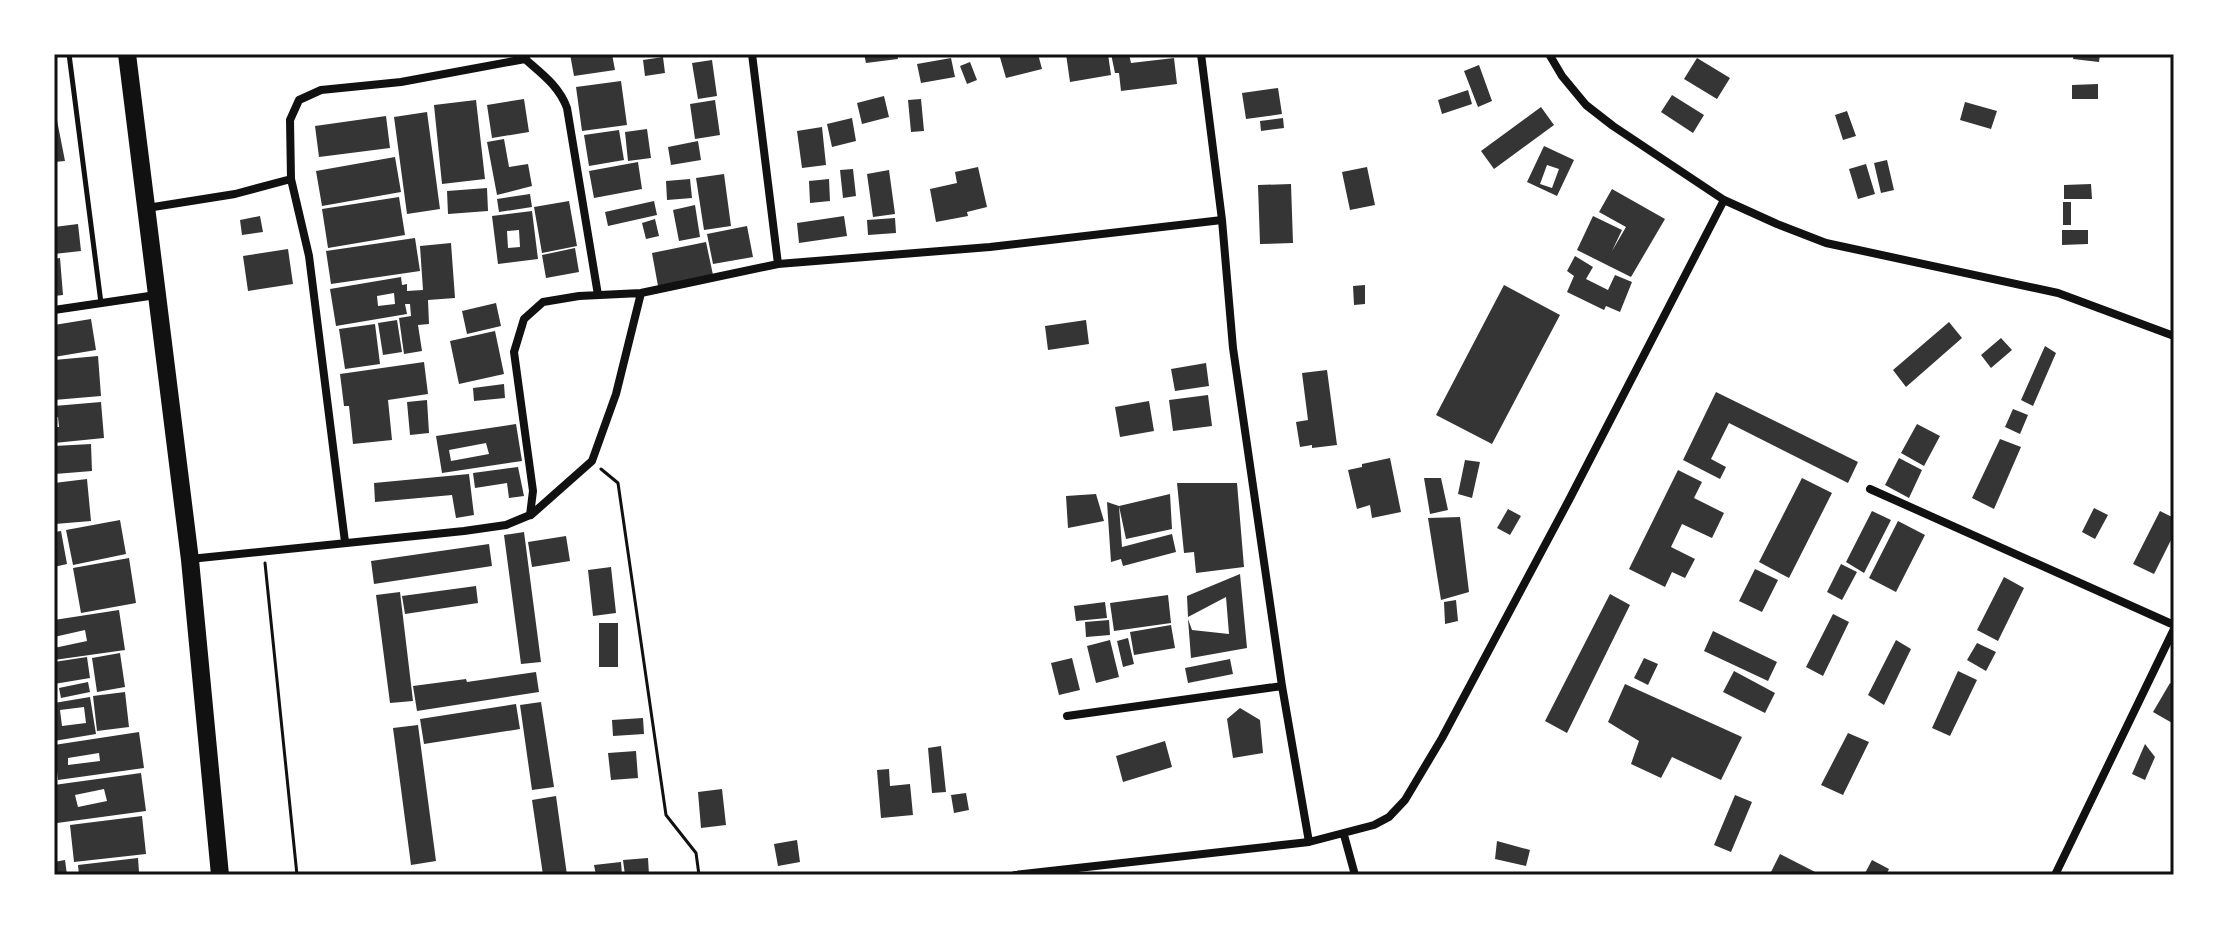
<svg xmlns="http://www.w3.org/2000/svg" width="2228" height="929" viewBox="0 0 2228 929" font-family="'Playfair Display',serif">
<rect width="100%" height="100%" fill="#fff"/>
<!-- building -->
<path fill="#353535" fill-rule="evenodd" d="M570,54H612L615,70L574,76Z
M864,54H897L898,59L866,63Z
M999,54H1038L1042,69L1006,78Z
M1066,54H1108L1111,75L1070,82Z
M1111,54H1129L1131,63L1174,58L1177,84L1121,91L1119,73H1115Z
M2074,54H2100L2099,62L2073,59Z
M663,57L665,73L645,76L643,60Z
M951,58L955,77L921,83L917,64Z
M1697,58L1730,78L1717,99L1684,79Z
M712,60L717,96L698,99L692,63Z
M970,62L977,80L967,84L960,66Z
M1479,65L1492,101L1478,107L1464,71Z
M621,81L627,125L582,131L576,87Z
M2098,84V99H2072V85Z
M1278,88L1282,114L1246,119L1242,93Z
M1468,90L1472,104L1442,114L1438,100Z
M1672,95L1704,115L1693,133L1661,112Z
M884,96L889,117L862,124L857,103Z
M524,99L529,132L492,138L487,105Z
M921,99L924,131L911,132L908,100Z
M476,100L485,179L442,184L434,105Z
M715,100L720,135L695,139L690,104Z
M1965,102L1997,111L1991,129L1960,120Z
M54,105L65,161L54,162Z
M1541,107L1554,125L1494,169L1481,151Z
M1847,111L1856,136L1843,140L1835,115Z
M427,112L440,209L407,214L394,117Z
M386,116L390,148L319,157L315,126Z
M852,118L856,141L832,147L827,124Z
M1283,118L1284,128L1261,131L1260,121Z
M822,127L826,165L802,168L797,131Z
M647,129L651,158L628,161L625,132Z
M619,130L624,160L589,166L584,135Z
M504,139L509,167L528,164L532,186L497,195L487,142Z
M698,141L701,160L671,165L668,147Z
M1544,146L1574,160L1557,196L1527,182ZM1547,165L1559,169L1552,188L1540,184Z
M395,157L401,192L322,206L316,171Z
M1887,160L1894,190L1881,193L1874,163Z
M638,162L642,189L594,198L589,171Z
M1866,164L1875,194L1858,199L1849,169Z
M978,167L987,207L967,212L968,216L936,222L930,189L957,183L955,172Z
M1367,167L1375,205L1350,210L1342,172Z
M853,169L856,196L843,198L840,170Z
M889,170L895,214L873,217L867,174Z
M724,174L731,226L704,230L696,178Z
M690,179L692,198L667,200L666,181Z
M829,179L830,201L810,203L809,181Z
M1291,184L1293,243L1260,244L1258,185Z
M2091,184L2092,199H2064V185Z
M487,188L488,211L448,214L447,191Z
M1612,189L1665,219L1631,277L1577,250L1593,216L1622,230L1612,251L1626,227L1599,212Z
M530,194L532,207L499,212L497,199Z
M399,197L405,235L328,248L322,209Z
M569,201L577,246L542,253L534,207Z
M654,201L657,215L608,226L605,212Z
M2063,202H2071V225H2063Z
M695,205L700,237L679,241L673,210Z
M532,211L538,259L498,264L492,216ZM519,230L520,247L508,248L507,231Z
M260,216L263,232L242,235L240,220Z
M844,216L847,236L799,243L797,223Z
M895,218L896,233L868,235L867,220Z
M655,219L659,236L646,239L642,223Z
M78,224L81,251L54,254V227Z
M747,226L753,257L713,264L707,234Z
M2062,230H2088V244L2062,245Z
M415,238L420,271L331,284L326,251Z
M706,242L713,275L658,286L652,253Z
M451,243L455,298L428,300L429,324L418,325L422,351L404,354L399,318L411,316L410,304H405L407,314L336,326L330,289L401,277L402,285L407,284V291L423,290L420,246ZM394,293L395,304L378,306L377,296Z
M575,248L579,272L546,278L542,255Z
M288,249L293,284L248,291L243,256Z
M1575,256L1593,267L1586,279L1608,290L1615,275L1632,282L1620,312L1606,306L1604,310L1567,292L1574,276L1567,271Z
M60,258L63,295L54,296V259Z
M1365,285V304L1354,305L1353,286Z
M1504,285L1560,315L1492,444L1436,415Z
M496,303L501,326L467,334L462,311Z
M91,319L96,350L54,357V325Z
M397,320L402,352L383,355L378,323Z
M1086,320L1089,344L1048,350L1045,326Z
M1949,322L1962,338L1906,387L1893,370Z
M375,324L380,364L345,369L339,329Z
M495,331L504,374L459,384L450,341Z
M2001,338L2012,350L1991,368L1981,355Z
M2045,346L2056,353L2033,406L2021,400Z
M98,356L101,396L54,400V360Z
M424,362L428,394L388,400L392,440L353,444L349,406H344L340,374Z
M1206,363L1209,386L1175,391L1171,369Z
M1327,370L1337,445L1312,448V445L1300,447L1296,422L1308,420L1302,373Z
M504,384L505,398L474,401L473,388Z
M1716,392L1858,462L1848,483L1729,423L1711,459L1726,467L1720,479L1683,460Z
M1208,395L1212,426L1173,431L1169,400Z
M427,400L429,433L410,435L407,402Z
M1149,401L1154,431L1120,437L1115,407Z
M101,402L104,438L54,443V427H59L58,417H54V406Z
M2013,409L2028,415L2020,434L2005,427Z
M516,424L522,461L442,473L436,436ZM486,443L489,454L451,461L449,450Z
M1917,424L1940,436L1924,466L1901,453Z
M2000,439L2021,447L1994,509L1972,498Z
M91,444L92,471L55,474L54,446Z
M1390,458L1401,512L1372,518L1370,505L1357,509L1348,470L1362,467V464Z
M1899,458L1922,470L1909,498L1885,485Z
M1465,460L1480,462L1472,498L1458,494Z
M518,467L524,496L509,498L507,483L475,488L473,473Z
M1678,470L1702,482L1694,498L1724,513L1712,538L1682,524L1671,547L1695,559L1685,578L1672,572L1665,587L1629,569Z
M469,474L474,515L456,518L452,495L375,502L374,483Z
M1424,478H1441L1448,510L1430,514Z
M1802,478L1832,493L1789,578L1759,562Z
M87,479L91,521L55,524L54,483Z
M1177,483H1237L1244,567L1196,573L1194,552L1184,553Z
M1096,494L1104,521L1068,528L1066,496Z
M1170,494L1172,529L1126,539L1119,506L1122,547L1172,534L1176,552L1123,566L1121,559L1111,562L1107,502L1119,506Z
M2094,508L2108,515L2095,539L2082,532Z
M1508,509L1521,516L1510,535L1497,528Z
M1872,511L1891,520L1864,573L1846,562Z
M2160,511L2174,518V534L2154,574L2133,564Z
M1460,517L1469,592L1441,600L1428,518Z
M120,520L126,554L73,565L66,530Z
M1898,521L1925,535L1896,592L1869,578Z
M61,531L67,564L54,567V532Z
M524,532L541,662L521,664L504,535Z
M566,536L570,561L532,567L528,542Z
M489,544L492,566L374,584L371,561Z
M129,558L136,603L81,613L73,568Z
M1841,564L1857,572L1842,600L1827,592Z
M611,567L616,613L593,616L588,570Z
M1755,569L1778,580L1762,612L1739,601Z
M1240,574L1247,648L1191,658L1188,619L1192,630L1229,634L1226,597L1188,617L1187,596Z
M2004,577L2024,588L1998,641L1977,630Z
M476,586L478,603L405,614L402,596Z
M400,592L413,701L390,703L376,595Z
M1610,594L1630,605L1567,733L1545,721Z
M1168,595L1171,623L1114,631L1110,603Z
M1456,600L1458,621L1445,624L1444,602Z
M1105,602L1107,618L1076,621L1074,606Z
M119,610L125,650L54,660V648L87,641L85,630L54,637V620Z
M1833,614L1849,622L1823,676L1806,667Z
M1109,620L1110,635L1086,637L1085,622Z
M599,623H618V667H599Z
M1171,625L1175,648L1134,655L1130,632Z
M1713,631L1777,662L1768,681L1704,651Z
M1128,638L1134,664L1123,667L1117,641Z
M1110,640L1119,677L1096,683L1087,646Z
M1896,640L1911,649L1884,705L1868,695Z
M1977,643L1996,652L1986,671L1967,660Z
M120,653L125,687L97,692L92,658Z
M87,657L90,678L54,684V662Z
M1072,658L1080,690L1059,695L1051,663Z
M1644,658L1658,664L1648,685L1634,678Z
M1230,659L1233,674L1188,683L1185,668Z
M1734,671L1775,693L1765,713L1723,692Z
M1958,671L1977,680L1950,736L1932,728Z
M536,672L539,692L417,711L413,686L466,679L467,682Z
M88,682L90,692L61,698L59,688Z
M2170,683L2174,685V724L2153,712Z
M1625,684L1742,737L1721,780L1672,757L1661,778L1631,764L1639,741L1608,722Z
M125,692L129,727L97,731L93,696Z
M90,697L96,734L54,741V703ZM84,707L86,723L62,726L60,710Z
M541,702L554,787L532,790L520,705Z
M516,704L520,729L424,744L420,719Z
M1240,708L1260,720L1263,753L1233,758L1227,719Z
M643,718L644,734L613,736L612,720Z
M418,725L436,861L411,865L393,728Z
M139,732L144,768L58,780L54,745ZM99,753L100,761L68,765V758Z
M1848,733L1869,742L1843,795L1821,785Z
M1165,741L1172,767L1123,782L1116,756Z
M2145,744L2155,757L2145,780L2132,774Z
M941,746L946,792L932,793L928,748Z
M636,751L638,778L611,780L608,753Z
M889,769L890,786L910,784L913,815L881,818L877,770Z
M141,773L146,811L57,823L54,785ZM104,789L107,801L78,807L75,795Z
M722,789L726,825L701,828L698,792Z
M966,793L969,810L954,813L951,795Z
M1735,795L1752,802L1731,852L1714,845Z
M556,796L567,875H543L532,800Z
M142,816L146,854L74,862L70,825Z
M797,840L800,862L778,866L774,844Z
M1497,841L1530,850L1526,866L1495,859Z
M1780,854L1821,875L1770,874Z
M138,858L139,872L79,875L78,865Z
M648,858L649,875H625L623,860Z
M65,860L67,875H54V862Z
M1872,860L1889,869L1886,875H1864Z
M621,862L622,875H596L594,865Z"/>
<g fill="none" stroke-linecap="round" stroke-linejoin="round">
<!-- path -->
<path stroke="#111" stroke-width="3" d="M601,469L618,483L666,815L696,853L699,875
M265,563L297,875"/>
<!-- service -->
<path stroke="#111" stroke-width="5" d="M69,54L101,303"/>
<!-- minor -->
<path stroke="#111" stroke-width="8" d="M752,54L778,264
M1201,54L1222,220L1233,348L1282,686L1309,842
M1549,54L1562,76L1586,105L1613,126L1724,200L1777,224L1826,243L2058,293L2174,336
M525,59C542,74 559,86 567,108L598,295
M291,179L309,256L345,542
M147,208L235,194L291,179L290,120L299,100L321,90L401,82L525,59L527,54
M54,310L156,295
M1870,489L2174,625
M531,515L592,461L616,394L641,293
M190,559L464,531L506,525L530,515L533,491L514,352L524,319L543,302L579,296L641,293L778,264L990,247L1222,220
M1067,716L1282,686
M1344,835L1355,875
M1015,875L1309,842L1374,825L1389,817L1405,800L1442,738L1569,500L1724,200
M2055,875L2174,629"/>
<!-- trunk -->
<path stroke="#111" stroke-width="18" d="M127,54L190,560L220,875"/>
</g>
<!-- border -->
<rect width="2228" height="929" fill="none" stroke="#ffffff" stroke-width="112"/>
<rect x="56" y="56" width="2116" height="817" fill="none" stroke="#111" stroke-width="3"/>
</svg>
